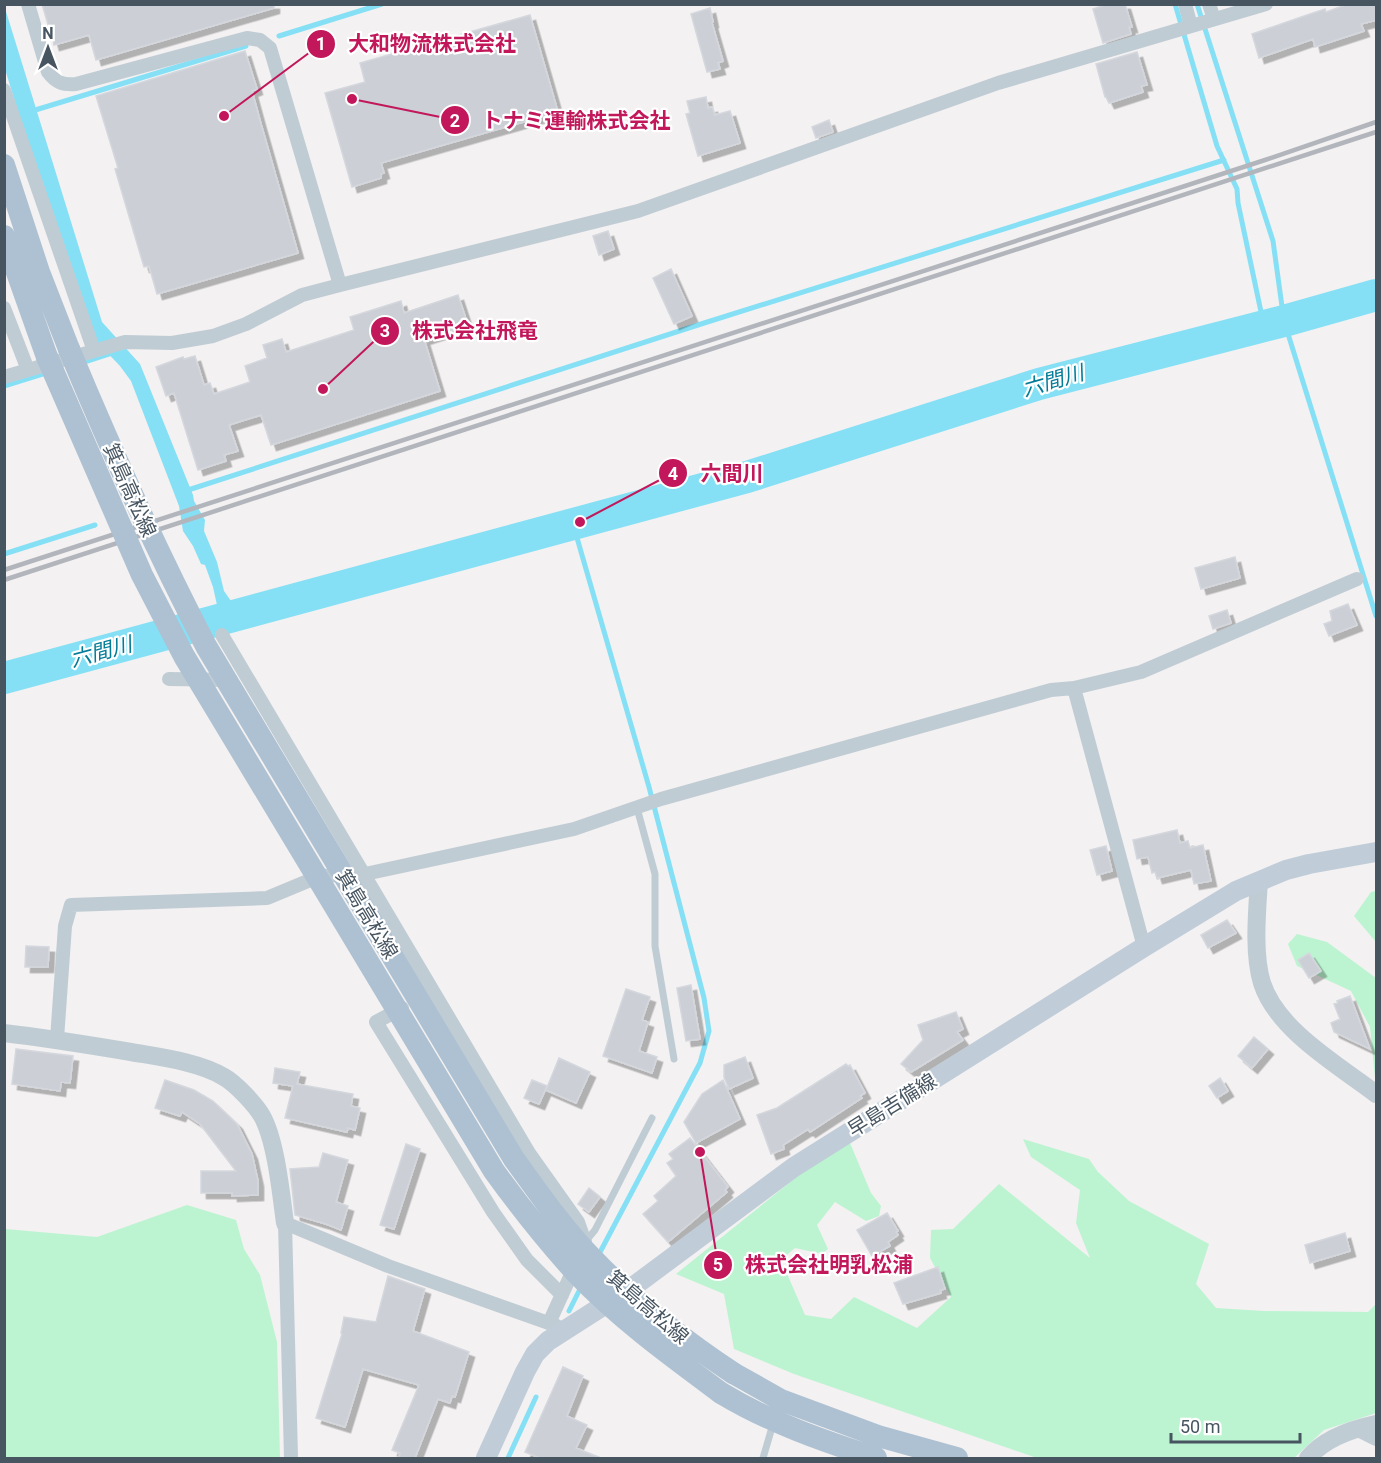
<svg xmlns="http://www.w3.org/2000/svg" width="1381" height="1463" viewBox="0 0 1381 1463" font-family="Roboto,'Noto Sans JP',sans-serif">
<defs>
<filter id="shadow"><feDropShadow dx="5.5" dy="5.5" stdDeviation="0" flood-color="#0004"/></filter>
</defs>
<rect width="100%" height="100%" fill="#f3f1f1"/>
<!-- green -->
<path fill="#bcf4d1" d="M1376,891V942L1354,916L1371,892Z
M1297,934L1327,942L1376,978V1080L1375,1078L1370,1027L1351,991L1297,966L1288,944Z
M1023,1139L1089,1159L1098,1172L1129,1201L1209,1244L1196,1284L1216,1308L1264,1311L1368,1312L1376,1304V1413L1324,1430L1294,1458H1037L794,1374L734,1349L724,1294L676,1274L804,1171L850,1143L871,1193L881,1206L879,1216L866,1221L835,1202L817,1225L828,1249L822,1254L795,1248L781,1260L805,1315L831,1319L854,1297L917,1328L951,1297L930,1258L931,1230L953,1229L999,1184L1090,1258L1076,1223L1080,1190L1031,1157Z
M187,1205L236,1220L244,1249L260,1275L277,1342L280,1458H5V1229L97,1237Z"/>
<!-- water -->
<path fill="#85e0f5" d="M4,5L102,322L140,364L193,495L194,501L205,520L204,531L217,562L224,591L231,601L217,605L213,587L205,565L201,564L193,546L183,531L179,506L131,381L120,366L98,343L19,115L5,69Z"/>
<g fill="none" stroke-linecap="round" stroke-linejoin="round">
<!-- stream -->
<path stroke="#85e0f5" stroke-width="5" d="M1175,4L1217,146L1237,189L1238,203L1264,326
M1197,4L1273,241L1284,321L1376,616
M279,36L382,4
M32,111L246,46
M81,363L115,352
M4,386L49,372
M185,491L701,324L1224,160
M573,524L649,787L704,998L709,1031L700,1063L598,1256
M4,554L95,525
M222,598L229,617
M569,1311L582,1285
M508,1458L536,1397"/>
<!-- river -->
<path stroke="#85e0f5" stroke-width="32" d="M4,678L747,477L1039,384L1284,321L1376,295"/>
</g>
<!-- building -->
<path fill="#ccd0d6" stroke="#d4d7dd" stroke-width="1.5" filter="url(#shadow)" d="M42,4H274V8L96,60L89,35L54,45Z
M1108,4H1125L1132,27H1129L1131,34L1103,43L1093,9Z
M1348,4H1377V20L1361,24L1364,31L1315,47L1313,39L1259,58L1252,34L1307,15L1325,9L1326,12Z
M710,8L713,22L712,23L723,61L718,63L720,69L707,72L691,14Z
M530,15L558,112L381,163L384,173L381,174V178L352,187L325,93L365,82L360,63Z
M245,51L257,89L252,91L261,124L298,253L157,294L149,266L144,267L115,169L118,168L96,96Z
M1137,52L1147,85L1141,86L1143,92L1109,103L1106,97H1105L1096,64Z
M706,97L708,108L712,107L715,115L730,111L740,143L698,156L686,114L690,113L687,101Z
M829,120L833,132L816,138L812,127Z
M608,231L614,249L599,255L593,236Z
M671,269L692,316L674,324L653,278Z
M458,295L468,325L424,339L440,391L271,445L261,415L229,425L238,451L224,455L226,461L198,470L174,393L166,396L156,367L183,357L184,359L195,356L204,385L210,383L214,394L250,382L245,366L267,358L263,345L282,339L286,352L354,330L350,317L401,301L404,313Z
M1235,557L1240,578L1201,589L1195,568Z
M1348,604L1357,625L1329,636L1324,624L1332,621L1330,611Z
M1227,610L1231,623L1213,629L1209,616Z
M1177,830L1180,843L1188,841L1190,848L1203,845L1211,881L1194,884L1191,870L1157,878L1155,872L1152,873L1148,857L1137,859L1133,840Z
M1106,846L1112,871L1097,875L1090,850Z
M1227,920L1236,933L1208,948L1201,935Z
M26,946L49,947L48,967H25Z
M1309,953L1321,971L1309,978L1298,960Z
M691,985L700,1039L686,1041L677,988Z
M626,989L650,997L642,1020L648,1022L639,1051L657,1057L652,1073L603,1056Z
M1350,996L1370,1049L1334,1032L1331,1023L1340,1019L1334,1004L1338,1003L1337,1001Z
M956,1012L963,1029L957,1032L963,1040L911,1072L901,1064L923,1040L918,1025Z
M1254,1037L1268,1049L1252,1068L1238,1056Z
M16,1049L73,1056L70,1083L61,1082L60,1091L12,1084Z
M745,1057L753,1078L729,1089L724,1077V1065Z
M559,1058L590,1072L576,1103L546,1090Z
M846,1064L848,1066L850,1065L865,1093L860,1096L862,1098L810,1132L808,1129L783,1145L784,1149L771,1154L757,1115L777,1108Z
M275,1068L300,1072L297,1084L353,1094L351,1106L360,1108L355,1130L348,1128L347,1132L285,1118L293,1086L273,1083Z
M1220,1078L1228,1091L1217,1098L1209,1086Z
M165,1080L194,1090L213,1101L237,1124L252,1154L258,1181V1195L232,1196V1193H201V1171H236L200,1124L182,1112L180,1116L155,1108Z
M532,1080L547,1086L539,1104L524,1098Z
M723,1080L740,1119L696,1143L684,1122L702,1094Z
M690,1138L728,1187L725,1190L727,1192L668,1242L643,1214L658,1201L654,1196L676,1176L667,1163L673,1159L669,1154Z
M406,1144L420,1149L394,1229L380,1225Z
M323,1153L348,1160L336,1202L348,1206L341,1230L326,1224L295,1215L290,1169L319,1167Z
M589,1188L600,1197L589,1212L578,1204Z
M887,1213L898,1231L896,1232L898,1235L888,1242L890,1246L872,1256L857,1230Z
M1345,1233L1350,1251L1310,1263L1305,1245Z
M938,1267L945,1289L940,1290L941,1293L903,1304L894,1283Z
M388,1276L425,1289L413,1331L469,1352L455,1397L452,1396L450,1403L438,1399L415,1458H399L400,1453L392,1450L419,1385L363,1369L345,1427L316,1418L342,1334L341,1333L344,1317L376,1322Z
M563,1367L583,1376L567,1416L587,1425L576,1448L601,1458H540L525,1452Z"/>
<g fill="none" stroke-linecap="round" stroke-linejoin="round">
<!-- service -->
<path stroke="#c0ccd4" stroke-width="7" d="M637,808L655,874V946L674,1059
M585,1242L595,1230L652,1118
M763,1458L773,1424"/>
<!-- minor -->
<path stroke="#c0ccd4" stroke-width="14" d="M28,4L48,72C56,83 63,85 76,84L247,38L260,40L270,48L340,285
M1185,4L1191,26
M1209,4L1214,19
M4,90L94,351
M4,308L28,370
M4,377L125,342L172,343L213,336L246,324L302,295L340,285L638,211L998,83L1266,4
M222,635L529,1153L578,1222L585,1242L584,1246
M169,679L231,680
M1074,688L1141,672L1357,579
M402,1008L376,1022L493,1212L527,1260L562,1295
M57,1039L65,926L71,905L267,898L320,876L365,874L574,829L661,799L1051,690L1074,688L1144,947
M549,1323L575,1266
M1356,1429L1376,1439
M291,1458L285,1223L388,1266L557,1326"/>
<!-- tertiary -->
<path stroke="#c0ccd4" stroke-width="18" d="M1259,881C1257,912 1253,954 1262,983C1277,1030 1338,1065 1376,1094
M4,1033C47,1038 89,1045 131,1052C159,1057 200,1062 224,1077C235,1083 256,1105 262,1116C276,1141 281,1194 285,1223
M1308,1458C1325,1438 1352,1429 1376,1424"/>
<!-- secondary -->
<path stroke="#c0cdd9" stroke-width="20" d="M486,1458L525,1372L535,1354L548,1341L634,1286L794,1167L1144,947L1236,891L1286,870L1309,864L1376,852"/>
<!-- primary -->
<path stroke="#aec1d2" stroke-width="22" d="M4,165L39,272L69,349
M4,236L47,357
M733,1373L781,1400L878,1436L957,1458
M721,1393C769,1422 823,1441 876,1458"/>
<!-- rail -->
<path stroke="#b2b6bc" stroke-width="4.5" d="M4,570L1265,160L1376,122
M4,580L1376,132"/>
<!-- primary-bridge -->
<path stroke="#aec1d2" stroke-width="22" d="M69,349C111,450 155,548 206,646L514,1159C538,1192 562,1227 591,1257C633,1301 682,1339 733,1373
M47,357L142,575L184,656L494,1171C520,1207 547,1241 577,1274C620,1319 671,1356 721,1393"/>
</g>
<g text-anchor="middle" stroke-width="4.5" stroke-linejoin="round" paint-order="stroke">
<!-- street labels -->
<g font-size="20" fill="#475561" stroke="#fff">
<text transform="translate(130 490) rotate(66)" y="7">箕島高松線</text>
<text transform="translate(367 914) rotate(59)" y="7">箕島高松線</text>
<text transform="translate(892 1105) rotate(-32)" y="7">早島吉備線</text>
<text transform="translate(648 1307) rotate(41)" y="7">箕島高松線</text>
</g>
<!-- water labels -->
<g font-size="21" font-style="italic" fill="#037c98" stroke="#fff">
<text transform="translate(1053 381) rotate(-16)" y="7">六間川</text>
<text transform="translate(101 652) rotate(-15)" y="7">六間川</text>
</g>
</g>
<!-- callouts -->
<path fill="none" stroke="#c2185b" stroke-width="2" d="M224 116L321 44M352 99L455 120M323 389L385 331M580 522L673 473M700 1152L718 1265"/>
<g fill="#c2185b" stroke="#fff" stroke-width="2">
<circle cx="224" cy="116" r="6"/>
<circle cx="352" cy="99" r="6"/>
<circle cx="323" cy="389" r="6"/>
<circle cx="580" cy="522" r="6"/>
<circle cx="700" cy="1152" r="6"/>
<circle cx="321" cy="44" r="15"/>
<circle cx="455" cy="120" r="15"/>
<circle cx="385" cy="331" r="15"/>
<circle cx="673" cy="473" r="15"/>
<circle cx="718" cy="1265" r="15"/>
</g>
<g font-size="18" text-anchor="middle" font-weight="bold" fill="#fff">
<text x="321" y="50">1</text>
<text x="455" y="127">2</text>
<text x="385" y="337">3</text>
<text x="673" y="480">4</text>
<text x="718" y="1271">5</text>
</g>
<g font-size="21" text-anchor="middle" font-weight="bold" fill="#c2185b" stroke="#fff" stroke-width="4.5" stroke-linejoin="round" paint-order="stroke">
<text x="432" y="51">大和物流株式会社</text>
<text x="576" y="128">トナミ運輸株式会社</text>
<text x="475" y="338">株式会社飛竜</text>
<text x="732" y="481">六間川</text>
<text x="829" y="1272">株式会社明乳松浦</text>
</g>
<!-- border -->
<rect width="1381" height="1463" fill="none" stroke="#475561" stroke-width="12"/>
<!-- north arrow -->
<g transform="translate(48 48)" stroke="#ffffff" stroke-width="4.5" paint-order="stroke">
<path d="M0-4.5L10 22L0 15L-10 22Z" fill="#475561"/>
<text y="-9" font-size="16" font-weight="bold" text-anchor="middle" fill="#475561">N</text>
</g>
<!-- scale -->
<path d="M1171 1433v9h129v-9" fill="none" stroke="#475561" stroke-width="3"/>
<text x="1180" y="1433" font-size="18" fill="#475561" stroke="#ffffff" stroke-width="4.5" paint-order="stroke">50 m</text>
</svg>
